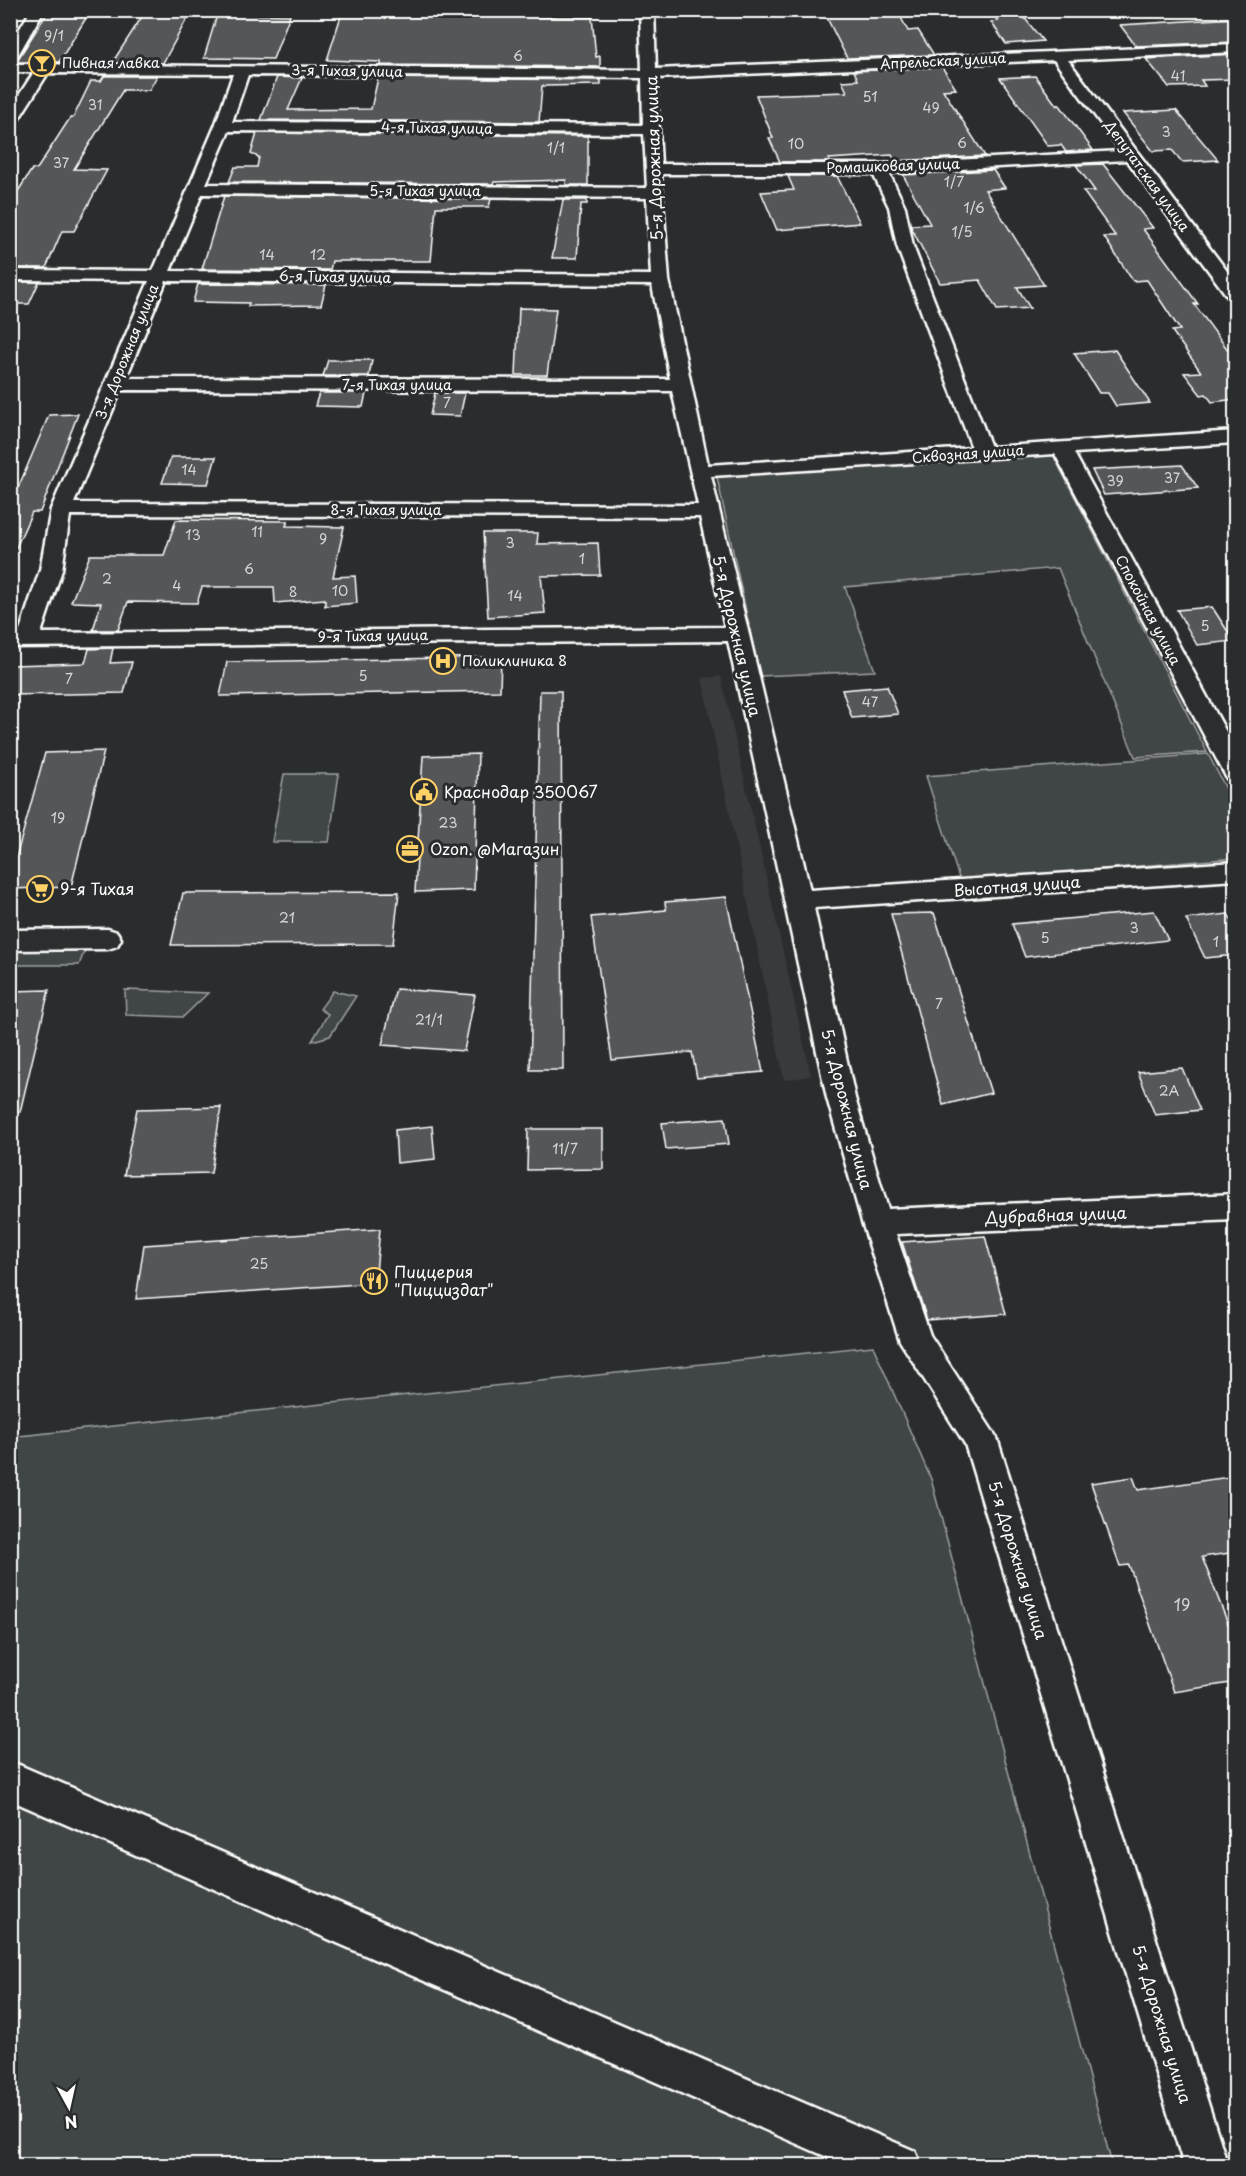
<svg xmlns="http://www.w3.org/2000/svg" width="1246" height="2176" viewBox="0 0 1246 2176" font-family="'Playpen Sans',sans-serif">
<rect width="100%" height="100%" fill="#2a2d2e"/>
<filter id="ink" filterUnits="userSpaceOnUse"><feTurbulence type="fractalNoise" baseFrequency=".0167" numOctaves="2"/><feDisplacementMap in="SourceGraphic" scale="12" xChannelSelector="R" yChannelSelector="G"/><feConvolveMatrix kernelMatrix="1 2 1 2 8 2 1 2 1" color-interpolation-filters="sRGB"/></filter>
<g filter="url(#ink)">
<!-- built -->
<path fill="#373a3b" d="M721,676L811,1076L784,1080L702,678Z"/>
<!-- green -->
<path fill="#414445" stroke="#a0a2a2" stroke-width="1.5" d="M1052,453L1207,752L1135,757L1058,568L845,587L875,671L760,676L717,477Z
M1208,754L1235,806V858L960,881L926,776Z
M284,774H339L329,842H272Z
M10,950H85L79,965H11Z
M125,990L208,993L183,1017L126,1015Z
M333,991L356,996L330,1036L312,1041L328,1014L320,1009Z
M873,1346L931,1479L1112,2165H11L10,1437Z"/>
<!-- building -->
<path fill="#555758" stroke="#fff" stroke-width="1.5" d="M49,10H91L59,62H16Z
M823,10H897L908,31L918,30L934,55L847,58Z
M1019,11L1043,41L1006,44L991,22L998,21L991,13Z
M143,15H189L163,63H112Z
M217,15L238,14L290,15L273,59L204,58Z
M341,16L592,17L596,57L600,56V67L381,65V62L327,60Z
M1236,18V42L1136,46L1120,25Z
M1236,54V79L1201,80L1205,86L1169,87L1146,59Z
M942,67L956,89L943,90L985,156L895,161L892,155L829,159L830,162H780L769,138H773L756,95L847,92L842,81L858,80L854,71Z
M104,76H157L149,90H123L74,169L107,170L74,231H62L46,268H10V204L32,169H37L70,118H73L91,81H101Z
M1035,76L1057,106L1059,104L1093,150L1066,152L1061,145L1048,146L1000,78Z
M277,77L302,78L288,110L371,109L378,78L601,80V85L542,86L539,122L261,120Z
M1176,110L1218,160L1182,162L1172,150L1153,151L1123,113Z
M257,133L588,136V185H566V180L494,182L493,184L229,182L235,167H257L259,157L251,154Z
M1103,164L1153,228L1143,229L1198,304H1194L1228,350L1236,349V399L1212,402L1206,394L1201,395L1184,373L1201,372L1172,331L1180,330L1147,280L1133,281L1104,237H1116L1083,191H1095L1076,165Z
M993,170L1005,188L985,190L1044,285L1017,287L1030,308L997,310L980,280L940,283L912,229L911,225L930,224L903,175Z
M788,176H837L860,223L777,230L761,192L794,190Z
M224,196L491,199L489,207H436L431,261H332L330,270L202,269Z
M563,200H587V204H581L577,258H552Z
M10,282H39L29,304H10Z
M198,284L326,285L321,305L248,306L249,303L193,302Z
M519,308L556,309L547,375H516Z
M1115,350L1150,403L1116,406L1108,393H1099L1074,353Z
M328,360H372L369,376H323Z
M319,393H366L363,407L315,406Z
M435,393H465L460,416L430,415Z
M78,414L40,512H32L10,561V495H15L49,415Z
M171,457H216L208,484L162,483Z
M1182,465L1198,488L1104,495L1092,470Z
M176,520L288,521L286,526L344,527L333,577L355,576L357,603L325,606V599L275,603L274,587H202L197,603L128,602L118,630H93L101,603L71,602L90,555H164Z
M483,533H538L537,544L598,543L600,575L541,576L545,613L488,617Z
M1212,607L1234,641L1197,645L1177,610Z
M113,648L110,663L132,662L124,693L10,695V665L85,663L89,649Z
M501,657L500,691L220,696L227,662Z
M887,686L898,714L852,718L842,690Z
M540,691H561L563,1070H530Z
M104,751L71,887L10,889V879L45,753Z
M478,754L474,890L415,892L423,756Z
M399,892L393,944L171,945L183,893Z
M726,897L763,1072L697,1078L692,1052L612,1060L591,917L666,910L665,902Z
M1154,911L1168,940L1025,957L1012,924Z
M934,913L991,1093L943,1105L891,914Z
M1228,914L1236,928V955L1205,958L1186,919Z
M396,989L475,995L464,1051L382,1045Z
M49,990L20,1112L10,1111V991Z
M1182,1068L1200,1110L1155,1115L1138,1072Z
M221,1107L211,1173L124,1175L137,1109Z
M725,1118L729,1144L666,1149L662,1123Z
M432,1126L435,1159L397,1163L395,1130Z
M528,1129H603V1169L527,1170Z
M380,1229L375,1283L136,1299L144,1245Z
M985,1236L1006,1314L927,1320L902,1242Z
M1236,1476V1552L1202,1557L1236,1644V1682L1174,1692L1129,1565L1120,1566L1091,1483L1133,1477L1138,1490Z"/>
<g fill="none" stroke-linecap="round" stroke-linejoin="round">
<defs>
<path id="street" d="M31,10H44L17,57L10,61V45Z
M640,10H654L656,69L1236,44V52L1068,60L1236,283V301L1230,300L1127,160L889,173L905,207L913,246L991,447L1236,431V443L1074,453L1236,750V781L1227,779L1224,773L1055,454L711,476L810,890L1236,862V880L814,908L855,1098L888,1209L1236,1194V1220L896,1234L930,1335L997,1438L1228,2166H1184L965,1444L900,1341L862,1222L827,1098L728,641L10,647V633H19L40,570L51,509L149,281L10,280V270L153,271L215,126L233,74L48,73L15,125L10,126V109L34,72H10V64L642,70ZM1054,60L1121,151L879,164H661L656,78ZM248,75L642,78L643,125L232,122ZM229,131L644,134L647,188L206,184ZM661,174H873L889,207L897,246L972,448L708,465L669,280ZM202,194L647,198L651,275L170,271ZM166,281L652,285L670,379L126,378ZM121,390L672,391L698,505L74,503ZM70,515L700,517L725,627L41,633L62,570Z
M108,929L117,932L121,939L117,946L108,949L10,950V930Z
M10,1761L915,2151L922,2166H848L10,1800Z"/>
</defs>
<!-- street casing -->
<use href="#street" stroke="#fff" stroke-width="5"/>
<!-- street -->
<use href="#street" fill="#2a2d2e" fill-rule="evenodd"/>
</g>
</g>
<!-- icons -->
<defs>
<symbol id="bar-ring" viewBox="-11 -11 22 22"><circle r="9.5" fill="#2a2d2e" stroke="#ffd166" stroke-width="1.5"/><path d="M-6-5H6L.8 .8V4.5H3.5V6h-7V4.5H-.8V.8Z" fill="#ffd166"/></symbol>
<symbol id="hospital-ring" viewBox="-11 -11 22 22"><circle r="9.5" fill="#2a2d2e" stroke="#ffd166" stroke-width="1.5"/><path d="M-5-5h3v3.5h4V-5h3V5h-3V1.5h-4V5h-3Z" fill="#ffd166"/></symbol>
<symbol id="civic-ring" viewBox="-11 -11 22 22"><circle r="9.5" fill="#2a2d2e" stroke="#ffd166" stroke-width="1.5"/><path d="M-.6-6.5H3V-4.5H.6V-3L4-1V1h2V6H-6V1h2V-1L-.6-3ZM-1.2 2.5V6h2.4V2.5Z" fill="#ffd166"/></symbol>
<symbol id="office-ring" viewBox="-11 -11 22 22"><circle r="9.5" fill="#2a2d2e" stroke="#ffd166" stroke-width="1.5"/><path d="M-6-3h4V-5.5h4V-3h4V5H-6ZM-1-4.5V-3h2v-1.5ZM-6 0V1H6V0Z" fill="#ffd166"/></symbol>
<symbol id="supermarket-ring" viewBox="-11 -11 22 22"><circle r="9.5" fill="#2a2d2e" stroke="#ffd166" stroke-width="1.5"/><path d="M-6-5.5h2.5l.6 2H6L4.5 2H-2.5L-4.4-4H-6ZM-1.5 3.2a1.3 1.3 0 1 0 .1 0ZM3 3.2a1.3 1.3 0 1 0 .1 0Z" fill="#ffd166"/></symbol>
<symbol id="restaurant-ring" viewBox="-11 -11 22 22"><circle r="9.5" fill="#2a2d2e" stroke="#ffd166" stroke-width="1.5"/><path d="M-5-6h1v4h1v-4h1v4h1v-4h1v5L-1.5 .5V6h-2V.5L-5-1ZM5-6V6H3V1.5H1.5Q1.5-4 5-6Z" fill="#ffd166"/></symbol>
</defs>
<g fill-rule="evenodd">
<use href="#bar-ring" x="27" y="48" width="30" height="30"/>
<use href="#hospital-ring" x="428" y="646" width="30" height="30"/>
<use href="#civic-ring" x="409" y="777" width="30" height="30"/>
<use href="#office-ring" x="395" y="834" width="30" height="30"/>
<use href="#supermarket-ring" x="25" y="874" width="30" height="30"/>
<use href="#restaurant-ring" x="359" y="1266" width="30" height="30"/>
</g>
<g text-anchor="middle" stroke-width="6" stroke-linejoin="round" paint-order="stroke">
<!-- number labels -->
<g font-size="14" fill="#d4d5d5">
<text x="54" y="41">9/1</text>
<text x="518" y="61">6</text>
<text x="1178" y="81">41</text>
<text x="870" y="102">51</text>
<text x="95" y="110">31</text>
<text x="931" y="113">49</text>
<text x="1166" y="137">3</text>
<text x="962" y="148">6</text>
<text x="796" y="149">10</text>
<text x="556" y="153">1/1</text>
<text x="61" y="168">37</text>
<text x="954" y="187">1/7</text>
<text x="974" y="213">1/6</text>
<text x="962" y="237">1/5</text>
<text x="267" y="260">14</text>
<text x="318" y="260">12</text>
<text x="447" y="408">7</text>
<text x="189" y="475">14</text>
<text x="1172" y="483">37</text>
<text x="1115" y="486">39</text>
<text x="257" y="537">11</text>
<text x="193" y="540">13</text>
<text x="323" y="544">9</text>
<text x="510" y="548">3</text>
<text x="582" y="564">1</text>
<text x="249" y="574">6</text>
<text x="107" y="584">2</text>
<text x="177" y="591">4</text>
<text x="340" y="596">10</text>
<text x="293" y="597">8</text>
<text x="515" y="601">14</text>
<text x="1205" y="631">5</text>
<text x="363" y="681">5</text>
<text x="69" y="684">7</text>
<text x="870" y="707">47</text>
<text x="58" y="823">19</text>
<text x="448" y="828">23</text>
<text x="287" y="923">21</text>
<text x="1134" y="933">3</text>
<text x="1045" y="943">5</text>
<text x="1216" y="947">1</text>
<text x="939" y="1009">7</text>
<text x="429" y="1025">21/1</text>
<text x="1169" y="1096">2А</text>
<text x="565" y="1154">11/7</text>
<text x="259" y="1269">25</text>
</g>
<!-- far-street labels -->
<g font-size="14" fill="#fff" stroke="#2a2d2e">
<text transform="translate(943 61) rotate(-3)" y="5">Апрельская улица</text>
<text transform="translate(347 71) rotate(1)" y="5">3-я Тихая улица</text>
<text transform="translate(437 128) rotate(1)" y="5">4-я Тихая улица</text>
<text transform="translate(893 166) rotate(-2)" y="5">Ромашковая улица</text>
<text transform="translate(1147 176) rotate(54)" y="5">Депутатская улица</text>
<text x="425" y="196">5-я Тихая улица</text>
<text transform="translate(335 277) rotate(1)" y="5">6-я Тихая улица</text>
<text transform="translate(127 352) rotate(-68)" y="5">3-я Дорожная улица</text>
<text x="397" y="390">7-я Тихая улица</text>
<text transform="translate(968 454) rotate(-4)" y="5">Сквозная улица</text>
<text x="386" y="515">8-я Тихая улица</text>
<text transform="translate(1148 610) rotate(62)" y="5">Спокойная улица</text>
<text transform="translate(373 636) rotate(-1)" y="5">9-я Тихая улица</text>
</g>
<!-- far-poi labels -->
<g font-size="14" fill="#fff" stroke="#2a2d2e" text-anchor="start">
<text x="62" y="68">Пивная лавка</text>
<text x="462" y="666">Поликлиника 8</text>
</g>
<!-- street labels -->
<g font-size="16" fill="#fff" stroke="#2a2d2e">
<text transform="translate(654 158) rotate(-92)" y="6">5-я Дорожная улица</text>
<text transform="translate(737 636) rotate(77)" y="6">5-я Дорожная улица</text>
<text transform="translate(1017 886) rotate(-4)" y="6">Высотная улица</text>
<text transform="translate(847 1109) rotate(76)" y="6">5-я Дорожная улица</text>
<text transform="translate(1056 1215) rotate(-2)" y="6">Дубравная улица</text>
<text transform="translate(1018 1560) rotate(73)" y="6">5-я Дорожная улица</text>
<text transform="translate(1162 2024) rotate(73)" y="6">5-я Дорожная улица</text>
</g>
<!-- poi labels -->
<g font-size="16" fill="#fff" stroke="#2a2d2e" text-anchor="start">
<text x="444" y="798">Краснодар 350067</text>
<text x="430" y="855">Ozon. @Магазин</text>
<text x="60" y="895">9-я Тихая</text>
<text x="394" y="1278">Пиццерия<tspan x="394" dy="18">"Пицциздат"</tspan></text>
</g>
<!-- near-number labels -->
<g font-size="16" fill="#d4d5d5">
<text x="1182" y="1611">19</text>
</g>
</g>
<!-- margin -->
<rect width="1246" height="2176" fill="none" stroke="#2a2d2e" stroke-width="36"/>
<rect x="18" y="18" width="1210" height="2140" fill="none" stroke="#fff" stroke-width="2" filter="url(#ink)"/>
<!-- north arrow -->
<g transform="translate(69 2107) rotate(172)" stroke="#2a2d2e" stroke-width="4.5" paint-order="stroke">
<path d="M0-4.5L10 22L0 15L-10 22Z" fill="#ffffff"/>
<text y="-9" font-size="16" font-weight="bold" text-anchor="middle" fill="#ffffff">N</text>
</g>
</svg>
